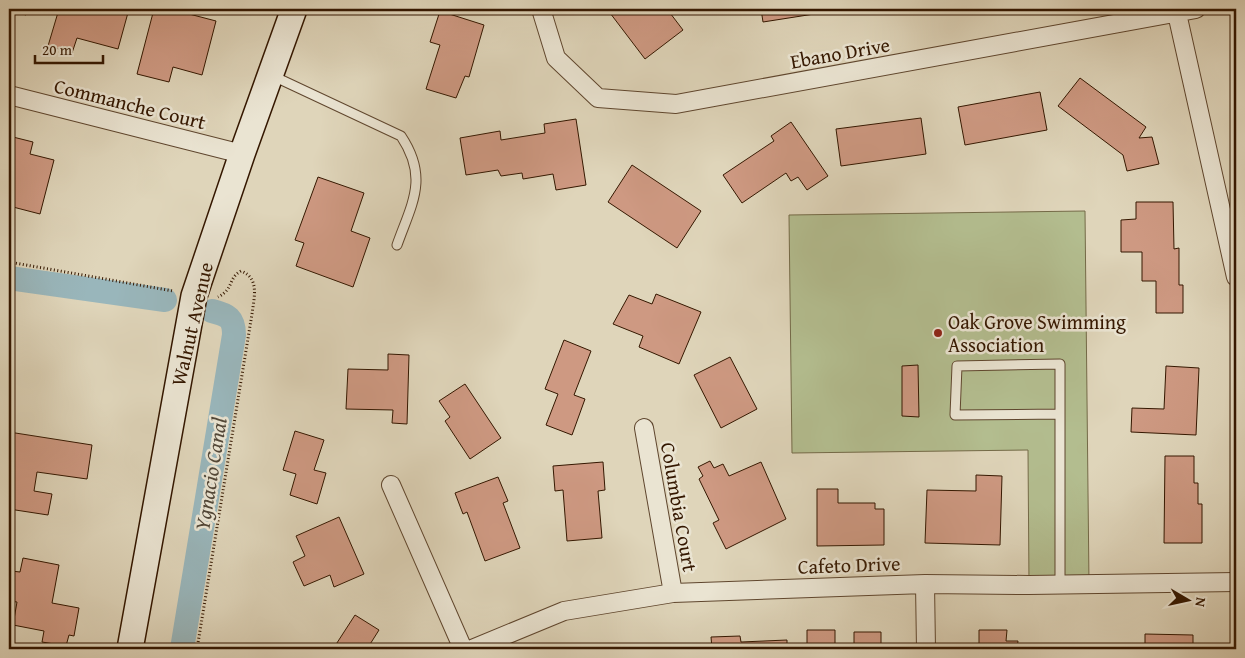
<svg xmlns="http://www.w3.org/2000/svg" width="1245" height="658" viewBox="0 0 1245 658" font-family="'Gentium Book Plus',serif">
<rect width="100%" height="100%" fill="#dfd5ba"/>
<filter id="stains"><feTurbulence type="fractalNoise" baseFrequency=".004" numOctaves="4"/><feColorMatrix values="0 0 0 0 .2 0 0 0 0 .09 0 0 0 0 .02 0 0 0 .5 -.17"/></filter>
<radialGradient id="worn" r=".72"><stop offset=".6" stop-color="#630" stop-opacity="0"/><stop offset="1" stop-color="#630" stop-opacity=".3"/></radialGradient>
<!-- pitch -->
<path fill="#b3bd8f" stroke="#746a48" d="M1085,211L1089,584L1029,585L1028,450L792,453L789,215Z"/>
<g fill="none" stroke-linecap="round" stroke-linejoin="round">
<!-- canal -->
<path stroke="#99b6bb" stroke-width="24" d="M9,278L165,300
M182,649L234,335C234,318 228,315 212,311"/>
</g>
<!-- building -->
<path fill="#ce9982" stroke="#341700" d="M9,9H27L26,15L9,10Z
M59,9H90L96,10L97,9H129L118,49L77,38L72,53L48,46Z
M154,9H170L216,21L202,75L173,67L169,82L137,74Z
M607,9H667L683,30L645,59Z
M761,9H846L763,22Z
M440,11L484,25L469,77L465,76L456,98L426,89L440,45L430,42Z
M1080,78L1146,127L1139,138L1152,137L1159,164L1127,171L1123,155L1058,106Z
M1040,92L1047,130L965,145L958,107Z
M921,118L926,154L841,166L836,129Z
M576,119L586,185L556,190L553,174L523,179L522,173L501,176L498,170L466,175L460,138L500,131L501,140L545,133L544,124Z
M791,122L828,176L807,190L798,177L791,181L786,173L742,203L723,175L774,141L771,136Z
M9,136L33,142L30,154L54,160L40,214L13,207L11,197L9,196Z
M632,165L701,211L677,248L608,202Z
M318,177L364,193L351,231L370,238L353,287L296,266L304,243L295,240Z
M1136,202H1173L1174,249L1179,248V285H1183V313H1156V281H1142V252H1121V220L1136,219Z
M656,294L701,312L679,364L639,347L643,336L613,324L629,295L652,304Z
M564,340L591,351L574,395L585,399L572,435L546,425L558,394L545,389Z
M388,354L409,355L407,424L392,423L393,410L346,409L348,369L388,370Z
M730,357L757,409L721,428L694,375Z
M918,365L919,417L902,416V366Z
M1166,366L1199,368L1196,435L1131,432L1132,408L1164,409Z
M465,384L501,438L470,459L445,421L450,417L439,401Z
M295,431L324,440L314,470L326,473L317,504L290,495L296,474L283,470Z
M9,432L92,445L87,479L37,472L34,491L52,494L48,515L9,509Z
M1165,456H1194V483H1198V504H1202V543H1164Z
M710,461L714,468L723,464L729,476L761,462L786,519L726,549L713,523L719,520L699,479L703,476L698,467Z
M603,462L605,490L598,491L602,538L567,541L563,490L555,491L553,466Z
M976,475L1002,476L1000,545L925,543L927,490L976,491Z
M498,477L508,501L503,503L520,548L485,561L467,512L463,514L455,493Z
M817,489H838V503H875V509H884V545L817,546Z
M339,517L364,574L334,587L330,575L304,586L293,562L305,556L296,536Z
M23,558L59,565L52,603L79,608L74,636L69,635L66,646L42,642L44,631L13,625L17,602L9,601V586L11,571L20,572Z
M355,615L379,630L367,649H333Z
M807,630H835V649H807Z
M979,630H1007L1006,641H1018L1017,649H979Z
M854,632H881V649H854Z
M1145,634L1193,635V649H1145Z
M740,636L741,642L787,640V649H712L711,637Z"/>
<g fill="none" stroke-linecap="round" stroke-linejoin="round">
<defs>
<path id="lane" d="M273,76L401,136C429,178 412,203 397,245
M1060,414L955,415L957,366L1060,364V584"/>
<path id="street" d="M541,9L556,58L598,98L676,104L1196,9
M1176,9L1236,277
M9,95L242,154
M644,428L673,593
M391,485L463,649
M925,584L926,649
M472,649L564,611L673,593L925,584L1029,585L1236,582"/>
<path id="secondary" d="M130,649L194,296L242,154L294,9"/>
</defs>
<!-- lane casing -->
<use href="#lane" stroke="#5f462e" stroke-width="11"/>
<!-- street casing -->
<use href="#street" stroke="#5f462e" stroke-width="20"/>
<!-- secondary casing -->
<use href="#secondary" stroke="#341700" stroke-width="28"/>
<!-- path -->
<path stroke="#341700" stroke-width="3" stroke-dasharray="1 2.5" stroke-linecap="butt" d="M9,262L173,291
M197,649L252,314C254,298 260,278 241,271C228,278 234,289 218,297"/>
<!-- lane -->
<use href="#lane" stroke="#eae4d2" stroke-width="9"/>
<!-- street -->
<use href="#street" stroke="#eae4d2" stroke-width="18"/>
<!-- secondary -->
<use href="#secondary" stroke="#eae4d2" stroke-width="25"/>
</g>
<!-- markers -->
<circle fill="#8f2418" stroke="#eae4d2" stroke-width="2" cx="938" cy="333" r="5"/>
<g text-anchor="middle" stroke-width="5" stroke-linejoin="round" paint-order="stroke">
<!-- street labels -->
<g font-size="20" fill="#341700" stroke="#eae4d2">
<text transform="translate(840 53) rotate(-10)" y="7">Ebano Drive</text>
<text transform="translate(130 104) rotate(14)" y="7">Commanche Court</text>
<text transform="translate(192 324) rotate(-77)" y="7">Walnut Avenue</text>
<text transform="translate(679 507) rotate(80)" y="7">Columbia Court</text>
<text transform="translate(849 565) rotate(-2)" y="7">Cafeto Drive</text>
</g>
<!-- poi labels -->
<g font-size="20" fill="#341700" stroke="#eae4d2" text-anchor="start">
<text x="948" y="329">Oak Grove Swimming<tspan x="948" dy="23">Association</tspan></text>
</g>
<!-- water labels -->
<g font-size="21" font-style="italic" fill="#524738" stroke="#eae4d2">
<text transform="translate(211 474) rotate(-81)" y="7">Ygnacio Canal</text>
</g>
</g>
<!-- margin -->
<rect width="1245" height="658" fill="none" stroke="#dfd5ba" stroke-width="30"/>
<rect x="10" y="10" width="1225" height="638" fill="none" stroke="#341700" stroke-width="2.5"/>
<rect x="15" y="15" width="1215" height="628" fill="none" stroke="#341700"/>
<!-- north arrow -->
<g transform="translate(1188 600) rotate(99)" stroke="#eae4d2" stroke-width="4" paint-order="stroke">
<path d="M0-4L9 19L0 12L-9 19Z" fill="#341700"/>
<text y="-8" font-size="14" font-weight="bold" text-anchor="middle" fill="#341700">N</text>
</g>
<!-- scale -->
<path d="M35 55v8h68v-8" fill="none" stroke="#341700" stroke-width="2.5"/>
<text x="42" y="55" font-size="15" fill="#341700" stroke="#eae4d2" stroke-width="4" paint-order="stroke">20 m</text>
<rect width="100%" height="100%" filter="url(#stains)"/>
<rect width="100%" height="100%" fill="url(#worn)"/>
</svg>
